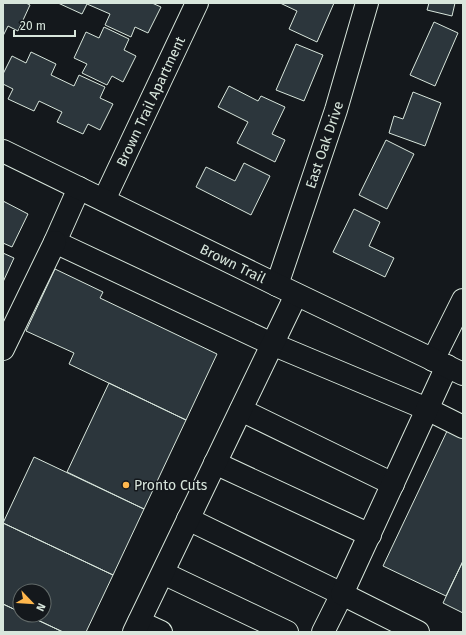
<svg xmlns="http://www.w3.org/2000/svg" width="466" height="635" viewBox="0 0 466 635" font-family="'Fira Sans',sans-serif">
<rect width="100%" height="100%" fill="#14181c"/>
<!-- building -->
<path fill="#2c363c" stroke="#d8e6dc" d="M3,3H26L30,5L18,31L8,26L3,36Z
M58,3H152L161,7L148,33L135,27L131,37L105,25L110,14L87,4L82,14Z
M280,3H334L317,42L289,29L297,11Z
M429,3H455L452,16L427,10Z
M434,22L458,33L435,86L410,75Z
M104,27L129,39L124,50L136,56L123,82L112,76L107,85L82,73L87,64L74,58L86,32L99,38Z
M296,44L323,55L304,101L276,90Z
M31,52L56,64L51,75L74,86L79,75L105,87L100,98L113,104L100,130L88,124L83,134L57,122L62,112L39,101L34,111L8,99L13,89L3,84V74L12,56L26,63Z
M229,86L258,101L261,96L285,107L272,134L285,140L275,162L237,143L248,122L218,107Z
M413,92L441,103L425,146L389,133L394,116L403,119Z
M386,140L414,154L387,209L359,195Z
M244,163L270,176L251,215L196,187L206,167L235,181Z
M3,201L28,214L12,247L3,243Z
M354,209L380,222L369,246L394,258L385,277L333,252Z
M3,253L14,258L3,282Z
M55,269L103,292L100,298L217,354L186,420L69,364L74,353L26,331Z
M109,383L186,420L144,509L67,472Z
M448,429L463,436V561L446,596L383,566Z
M34,457L144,509L113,575L3,523Z
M3,523L113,575L86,632H63L27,615H44V591H20V612L3,604Z
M463,561V613L443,603Z
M3,604L20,612V615H27L63,632H3Z"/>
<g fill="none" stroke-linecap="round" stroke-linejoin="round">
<defs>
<g id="minor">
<path d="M79,188L55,242L272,344L427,409L463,427"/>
<path id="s1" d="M104,200L197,3"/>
<path id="s2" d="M277,285L336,110L367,3"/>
<path d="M3,349L55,242"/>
<path d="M433,360L463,300"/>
<path d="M241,410L393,484"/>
<path d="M215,463L370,535"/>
<path d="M188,519L342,594L323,632"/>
<path d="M163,573L287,632"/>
<path d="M139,622L161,632"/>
<path d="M134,632L296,295"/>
<path d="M418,632L342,594L447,366"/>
</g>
<g id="major">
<path id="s3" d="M3,151L277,285L463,374"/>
</g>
</defs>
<!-- minor casing -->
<use href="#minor" stroke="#d8e6dc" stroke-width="24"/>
<!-- major casing -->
<use href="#major" stroke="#d8e6dc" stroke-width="24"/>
<!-- minor -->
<use href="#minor" stroke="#14181c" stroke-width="22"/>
<!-- major -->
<use href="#major" stroke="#14181c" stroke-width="22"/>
</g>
<!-- markers -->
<circle fill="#ffb74d" stroke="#14181c" stroke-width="1.5" cx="126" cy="485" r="4"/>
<g text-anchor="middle" stroke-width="3" stroke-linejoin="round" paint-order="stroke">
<!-- street labels -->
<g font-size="14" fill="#d8e6dc" stroke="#14181c">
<text dy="5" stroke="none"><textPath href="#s1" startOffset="109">Brown Trail Apartment</textPath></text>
<text dy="5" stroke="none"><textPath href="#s2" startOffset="148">East Oak Drive</textPath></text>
<text dy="5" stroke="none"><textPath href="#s3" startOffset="256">Brown Trail</textPath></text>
</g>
<!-- poi labels -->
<g font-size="14" fill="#d8e6dc" stroke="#14181c" text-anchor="start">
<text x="134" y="490">Pronto Cuts</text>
</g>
</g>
<!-- border -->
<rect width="466" height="635" fill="none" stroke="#d8e6dc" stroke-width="8"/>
<!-- north arrow -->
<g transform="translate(32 603) rotate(115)"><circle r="19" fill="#14181c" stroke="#626a69"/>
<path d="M0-3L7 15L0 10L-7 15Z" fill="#ffb74d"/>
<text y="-6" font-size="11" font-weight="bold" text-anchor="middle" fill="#d8e6dc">N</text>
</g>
<!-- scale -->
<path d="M14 30v6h61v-6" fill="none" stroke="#d8e6dc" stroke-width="2"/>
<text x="20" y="30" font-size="12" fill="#d8e6dc" stroke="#14181c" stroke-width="3" paint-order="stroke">20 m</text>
</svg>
